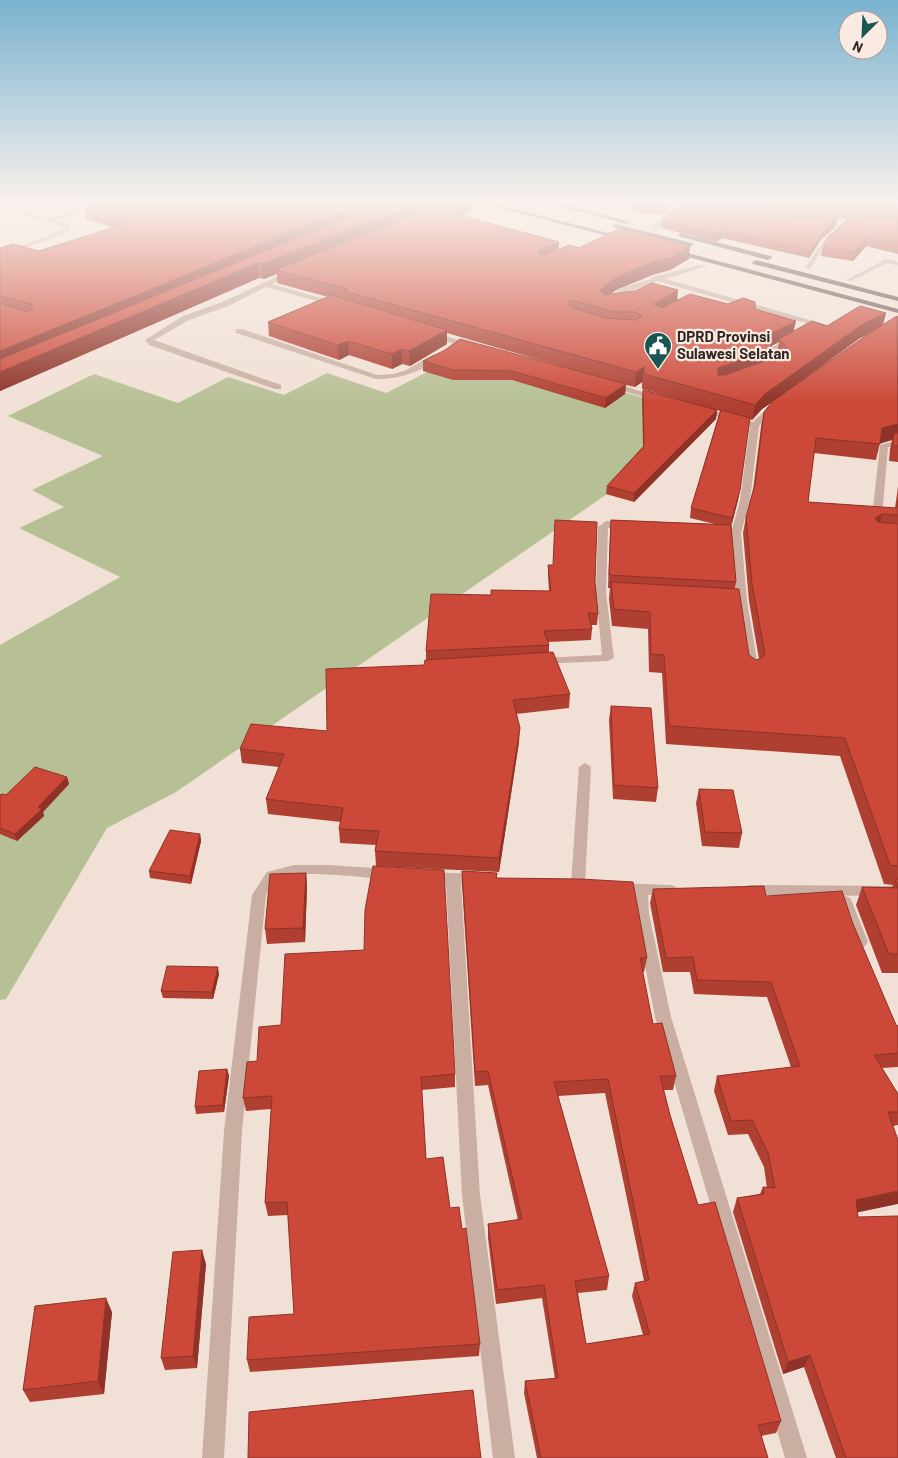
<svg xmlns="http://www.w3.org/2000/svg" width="898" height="1458" viewBox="0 0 898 1458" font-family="Barlow,sans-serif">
<rect width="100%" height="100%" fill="#f1e0d5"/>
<!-- green -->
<path fill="#b7c095" d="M470,350L717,418L176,792L107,828L6,999L0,1000V645L120,577L19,528L64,507L32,490L103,456L8,416L94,374L178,403L228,377L284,395L327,373L386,393Z"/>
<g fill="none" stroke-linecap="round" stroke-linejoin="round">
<!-- service -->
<path fill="#c9aea1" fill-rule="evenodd" d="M110,200H118L56,220L69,225L70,231L0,258V254L65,229L62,225L9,211V209L49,218Z
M583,200H590L576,210H572V208Z
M886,259L898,262V266L887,263L851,281L846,280Z
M701,265L706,266L665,279L827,325L820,327L657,281L622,294L612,300L608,306L601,304C613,289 633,284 651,279L652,277Z
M236,329H242L377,375L394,374L406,370L434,354L441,356C424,372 399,379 376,379L236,333Z
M789,337L796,339L774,354L781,360V364L772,371H766V367L773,362L766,355L768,350Z"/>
<!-- minor -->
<path fill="#c9aea1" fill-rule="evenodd" d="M677,200H683L656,230H652V228Z
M0,206L13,209L14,210L11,212L0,210Z
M835,230L840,231L826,244L810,269H806L805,268L822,242Z
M293,269L295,270V272L272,284L338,303V307L266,287L228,306L189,320L154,340L281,385V389H275L149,345L145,340L183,316L222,302Z
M428,332H434L476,346L469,348L428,336Z
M606,382H612L661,398L654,400L606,386Z
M773,403L780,405L759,426L750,500L741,533L747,601L759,672L753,676L747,672L737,601L731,536L716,535L711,532L716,529L732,530L740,500L750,426L697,410L701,407L753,422Z
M898,440V446L888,447L882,517L877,520L874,519L872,517L880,445Z
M606,521L626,522L631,525L626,528H608L606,593L614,658L608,661L538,664L536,662L538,660L542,658L602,655L596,593L598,527Z
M585,763L591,767L585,884L583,888L578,889L573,888L571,884L579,767Z
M294,865H328L388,869L393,870L395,874L393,878L388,879C364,878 297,868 278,879C272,883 269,889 266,895L242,1131L224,1458H202L224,1131L252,895L267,872Z
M428,872L478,874L483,875L485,879L483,883L461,884L480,1195L515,1458H493L462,1195L446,883L423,881L421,877L423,873Z
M617,883L670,885L675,886L677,890L675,894L648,895L649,914L671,1017L807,1458H785L655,1017L635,914L633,894L612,892L610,888L612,884Z
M750,885L898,886V896L750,895L745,894L743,890L745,886Z
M845,896L850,898L852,902L868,942L865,946L860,948L855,946L852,942L838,902L840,898Z"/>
<!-- trunk -->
<path fill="#664d48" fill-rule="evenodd" d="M441,200H452L470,205L467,207Z
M470,200H480L631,239L627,241Z
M536,200H546L630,222L627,224Z
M615,224L692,243L693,245L689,247L613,227Z
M680,233L771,256L772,258L768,260L678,236Z
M669,248L898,309V313L669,252Z
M756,260L898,297V301L753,264L752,262Z"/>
<!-- motorway -->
<path fill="#553f3b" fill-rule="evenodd" d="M6,200H16L0,206V202Z"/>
</g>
<!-- wall -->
<path fill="#af3f31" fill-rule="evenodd" d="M101,200H377V205L390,200H442V203L472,200L471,211L462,216L559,242L558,250L579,248L689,259L670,270L652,275L616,290L610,294L728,304L755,309L794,331L827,326L886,313L883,325L898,316V462L889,461L890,449L892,440L880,443L876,460L814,453L808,502L895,508L898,487V973H882L856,905L862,887H892L893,885L884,884L840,756L666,744L662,673L649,672L648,629L612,626L609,599L610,588H608L610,533L611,520L715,524L690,518L691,508L720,411L642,389V382L635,387L626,385L625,394L605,408L512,380H453L423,371V361L577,371L447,333V344L410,366L402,364L392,369L349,355L339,360L269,336L268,322L328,297L277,283V274L264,279L259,278L0,391V248L39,251L114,228L86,219L84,205ZM867,335L777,399L860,338ZM779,342L777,353L779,356L771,359V346ZM773,402L764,412L761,427L753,491L746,517L743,533L749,601L759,659L756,660L749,655L735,589L736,582L731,525L738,500L740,490L749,419L752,420L762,409Z
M634,200H675L661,215L630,211L631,202Z
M681,200H898V254L866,246L853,261L821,256L823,246L847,219H837L836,226L820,241L809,258L722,238L716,242L661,228L662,220L680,207Z
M643,390L717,410L716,419L634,502L606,494L607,486L643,447L642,398Z
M548,565L595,582L598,614L597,625H591L592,629L591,640L548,642L549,645V652L570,694L569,708L516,714L519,742L499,872L376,866L375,851L376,845L340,843L339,829L341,822L268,814L266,799L279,767L242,763L240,749L327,731L424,665L426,660V651L491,595L549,591L548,575Z
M611,706L658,788L656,802L613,799L609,720Z
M67,777L69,784L43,812L44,816L17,841L0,834V795H6Z
M699,789L742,833L739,848L702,846L696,803Z
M200,834L201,841L191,884L150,878L149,871Z
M462,871L497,873V878L647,958L644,972H642L653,1024L676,1076L673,1090H664L670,1115L698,1205L781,1421L776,1433L761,1436L768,1458H537L524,1393L525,1381L555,1379L542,1298L496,1304L488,1238V1224L518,1220L488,1085L475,1086L462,885ZM605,1093L644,1281L635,1283L632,1296L643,1335L586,1344L578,1293L607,1290L609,1276L558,1096Z
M306,873L307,887L305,942L267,944L265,929Z
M653,889L766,896L853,924L896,1025L898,1026V1067L882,1068L898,1094V1125L893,1126L857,1212L898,1458H836L804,1367L783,1374L733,1212L737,1198L760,1194L763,1187L767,1188L764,1167L748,1134L728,1135L714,1091L717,1076L791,1067L767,997L694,994L690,972H663L650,903Z
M219,974L213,999L163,998L161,991Z
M281,1025L455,1074V1087L422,1090L426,1159L450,1208L462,1229L480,1344L479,1356L250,1372L247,1360L294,1314L288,1215L268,1216L265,1203L271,1109L246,1111L243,1098L257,1061Z
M227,1069L229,1076L224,1112L196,1114L195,1107Z
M206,1264L197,1368L165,1370L161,1358Z
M112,1312L104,1394L30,1402L23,1390Z"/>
<!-- shaded-wall -->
<path fill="#8f3328" d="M371,200H377L378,211L359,219L358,205Z
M426,200H442V207L276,270L277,274L264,279L262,264Z
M472,200L471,211L444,223V211Z
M668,200H675L661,215L662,206Z
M347,209L348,223L0,370V351Z
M837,218L836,226L820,241L809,258L811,250L822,233Z
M723,231L722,238L716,242L717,234Z
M868,237L866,246L853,261L855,251Z
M559,242L558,255L538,263L539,250Z
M690,246L689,259L670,270L652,275L616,290L599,304L600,290L617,277Z
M258,263L259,278L0,391V372Z
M678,290L677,304L652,317L654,304Z
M886,313L882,326L860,338L762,409L752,420L755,405L765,394L863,324Z
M796,321L793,334L779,339V342L767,348H773L770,362L715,382L718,368L767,341L770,334Z
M447,330V344L410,366L409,351Z
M348,341L349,355L339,360L338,345Z
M402,349V364L392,369V354Z
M644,367L642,382L635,387L636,372Z
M626,384L625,394L605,408L606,398Z
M717,410L716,419L634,502V493Z
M898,424V439L894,433L892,440L879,444L882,428Z
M740,490L738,500L731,528L732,518Z
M882,514L878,530L875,518Z
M520,728L519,742L499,872V858Z
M67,777L69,784L43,812L44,816L17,841L15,834L38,807Z
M200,834L201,841L191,884L190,876Z
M306,873L307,887L305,942L303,928Z
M218,967L219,974L213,999L212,992Z
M227,1069L229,1076L224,1112L223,1105Z
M898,1191V1204L850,1214L856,1200Z
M202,1250L206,1264L197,1368L193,1356Z
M106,1298L112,1312L104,1394L98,1381Z
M810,1355L804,1367L783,1374L788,1362Z"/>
<!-- building -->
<path fill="#cc4939" stroke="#8f3328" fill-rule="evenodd" d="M101,200H309L347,209L0,351V303L27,312L33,308L31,304L0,296V248L13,244L39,251L137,220L84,205Z
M336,200H371L358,205Z
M390,200H426L262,264L258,263L0,372V359Z
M451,200H471L444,211L559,242L539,250V254L545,255L569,245L579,248L621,228L690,246L672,257L653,262L617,277L600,290L604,295L635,291L652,283L678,290L654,304L662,308L690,294L728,304L743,298L755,302V309L796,321L770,334L767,341L773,348L772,349L718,368V375H725L779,356L787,348L779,339L812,321L827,326L860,306L886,313L863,324L765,394L755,405L644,374V367L636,372L344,291L348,289L276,270ZM571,300L615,312H636L642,316L635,320L606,318L570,307L569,301Z
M634,200H668L662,206L631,202Z
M694,200H729V201L736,200H898V212L792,208Z
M675,207L791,218H837L822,233L811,250L723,231L717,234L662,220Z
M850,217L898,219V244L868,237L855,251L823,246L829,236Z
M332,295L447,330L409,351L402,349L392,354L348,341L338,345L268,322Z
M897,316L898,424L882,428L880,444L816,438L808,502L897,508L898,501V515L882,514L875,518L878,522L898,524V866L890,865L845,738L669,726L664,655L651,654L650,612L614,609L611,582L739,589L749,655L756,660L762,658L765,654L752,584L746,517L755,484L764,412L773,401L871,332Z
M460,339L626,384L606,398L512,371L453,370L423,361L445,350Z
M643,390L717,410L634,493L607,486L644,446Z
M721,410L750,418L740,490L732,518L691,508Z
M894,433H898V446H893Z
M555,520L597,522L595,582L598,614L588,613L592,629L544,631L549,645L426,651L431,594L491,595V590L551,591L548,565H553Z
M611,520L731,525L736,582L609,575Z
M553,652L570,694L513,700L520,728L499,858L375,851L379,831L339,829L343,808L266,799L284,754L240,749L251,724L327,731L326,669L424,665L425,660Z
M611,706L651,708L658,788L614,785Z
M35,767L67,777L38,807L42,809L15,834L0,828V795L2,794L6,795Z
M699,789L733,790L742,833L705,832Z
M170,830L200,834L190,876L149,871Z
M373,866L444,870L455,1074L421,1077L426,1159L443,1157L450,1208L459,1207L462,1229L466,1228L480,1344L247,1360L249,1317L294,1314L287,1202L265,1203L272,1096L243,1098L247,1062L257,1061L259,1027L281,1025L285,954L364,950L365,910Z
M462,871L497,873L496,878L581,879L633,882L647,958H640L653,1024L662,1023L676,1076H660L670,1115L698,1205L715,1202L781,1421L758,1425L768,1458H541L525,1381L558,1378L544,1285L497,1290L488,1224L522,1219L488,1071L475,1072ZM608,1079L649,1280L635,1283L650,1334L586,1344L575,1281L609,1276L554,1082Z
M306,873L303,928L265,929L270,874Z
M895,879H898V954H889L862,887L898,888Z
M764,886L766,896L842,891L853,924L896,1025L898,1026V1053L874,1055L898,1094V1112H888L898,1140V1191L856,1200L858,1217L898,1216V1458H846L810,1355L788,1362L737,1198L764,1194L763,1187L775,1188L768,1153L752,1120L731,1121L717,1076L800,1066L771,982L697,980L693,957L666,958L653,889Z
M167,966L218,967L212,992L161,991Z
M227,1069L223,1105L195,1107L199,1071Z
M202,1250L193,1356L161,1358L173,1252Z
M106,1298L98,1381L23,1390L35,1306Z
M473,1390L481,1458H248L249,1412Z"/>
<!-- sky -->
<linearGradient id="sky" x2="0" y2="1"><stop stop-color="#79b2cf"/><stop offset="0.5" stop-color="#f9f1ec"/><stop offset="1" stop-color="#f9f1ec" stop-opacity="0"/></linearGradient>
<rect width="898" height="404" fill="url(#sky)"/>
<!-- icons -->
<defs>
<symbol id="civic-pin" viewBox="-11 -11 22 30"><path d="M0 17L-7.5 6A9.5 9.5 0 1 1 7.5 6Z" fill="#185652" stroke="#f9ebe1"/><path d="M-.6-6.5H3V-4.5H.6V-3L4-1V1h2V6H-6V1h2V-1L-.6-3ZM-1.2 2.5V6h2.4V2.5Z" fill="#fff"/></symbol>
</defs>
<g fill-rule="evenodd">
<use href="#civic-pin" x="642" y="330" width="32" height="43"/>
</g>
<g text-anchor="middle" stroke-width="4.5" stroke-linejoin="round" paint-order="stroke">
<!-- far-poi labels -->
<g font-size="15" font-weight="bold" fill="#332724" stroke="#f9ebe1" text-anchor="start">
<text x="677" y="342">DPRD Provinsi<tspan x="677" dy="17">Sulawesi Selatan</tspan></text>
</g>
</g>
<!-- north arrow -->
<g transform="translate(863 35) rotate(204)"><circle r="24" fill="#f9ebe1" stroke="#aa9d95"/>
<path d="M0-4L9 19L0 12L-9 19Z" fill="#185652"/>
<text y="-8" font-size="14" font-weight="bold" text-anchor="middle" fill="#332724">N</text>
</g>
</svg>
